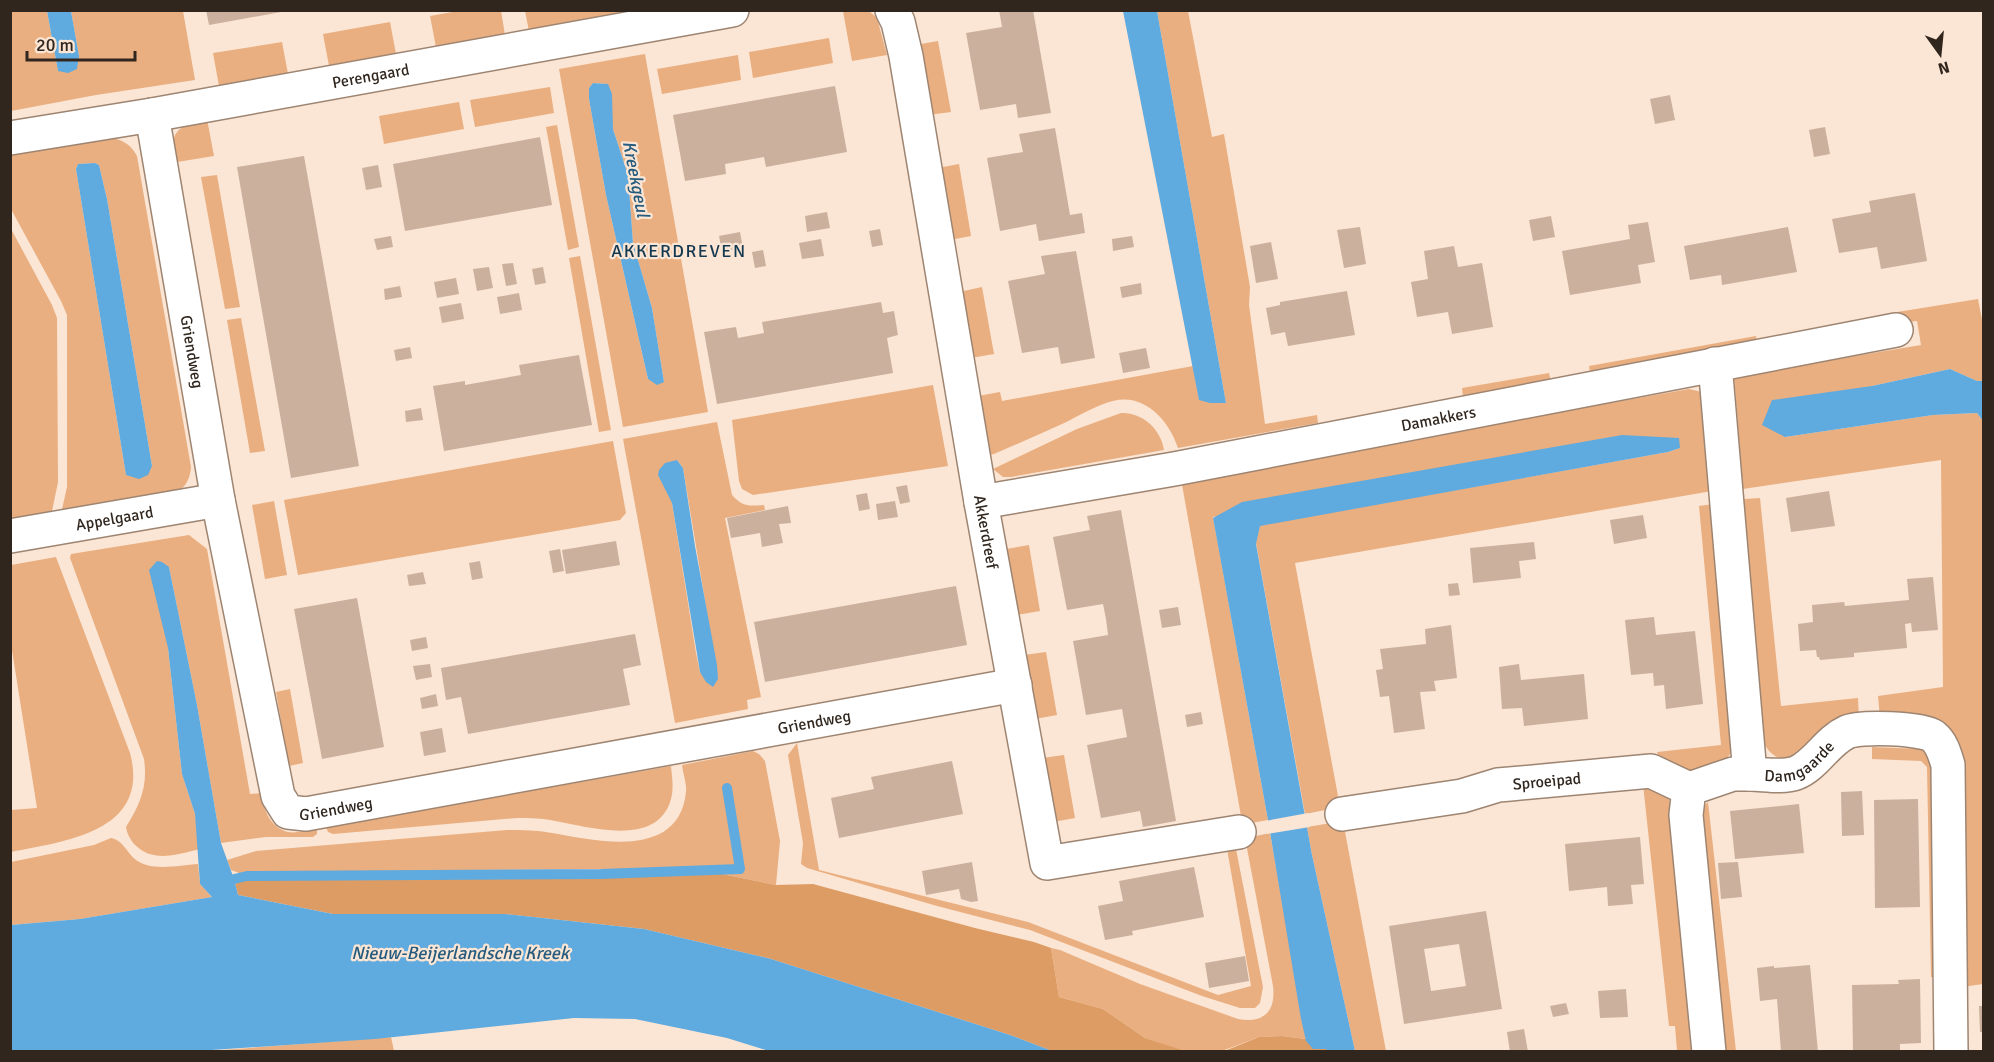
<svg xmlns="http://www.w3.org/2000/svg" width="1994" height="1062" viewBox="0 0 1994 1062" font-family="Signika,sans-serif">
<rect width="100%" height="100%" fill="#fbe5d4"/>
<!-- green -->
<path fill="#eaaf80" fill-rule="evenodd" d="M641,10L529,31L525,11Z
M11,11H47L58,71L79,56L71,11H183L195,80L96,95L11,111Z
M458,11H501L505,35L436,47L430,16Z
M869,11L877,18L887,55L852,61L843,11Z
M1157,11H1188L1212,137L1224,134L1250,287L1249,305L1265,424L1317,415L1318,423L1178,448C1169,421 1145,393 1113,401C1096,405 1079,416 1062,424C1040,434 1017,444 994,454L988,455L978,396L1000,392L1002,401L1193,366L1199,399L1226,403Z
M390,22L396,54L329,66L323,34Z
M829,38L833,63L753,78L749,52Z
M938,41L951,112L928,115L915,45Z
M282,42L288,74L219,86L213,53Z
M645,54L708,412L623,427L559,69ZM593,83L607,84L613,129L628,175L633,243L652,308L664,382L648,379L606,195L589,99V88Z
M738,55L741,80L662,94L657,69Z
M550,87L554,113L475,127L470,100Z
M459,102L464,129L384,144L379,116Z
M207,119L214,156L171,163C172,130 175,127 207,119Z
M557,125L579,247L568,250L546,127Z
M107,137C121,139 130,143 137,156L191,467C190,478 187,485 178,492L61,514L67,487V315L61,301L11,209L10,153ZM95,163L99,165L107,199L152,466L126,475L76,169L78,164Z
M959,164L971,236L950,240L938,168Z
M217,175L240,307L225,309L201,177Z
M10,227L52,305L57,318L58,482L51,516L10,523Z
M580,256L611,430L599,432L569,258Z
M982,287L994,354L971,358L959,292Z
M1978,299L1983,325V381H1977L1950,369L1872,386L1785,437L1933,415L1977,413L1983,421V984L1962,987L1959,772L1880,718L1878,696L1943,687L1941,460L1743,489L1734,376L1921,345L1917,321L1893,324L1891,313Z
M241,318L265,451L250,453L227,320Z
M1756,336L1758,348L1590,374L1589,366Z
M1549,373L1551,382L1463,397L1462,388Z
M933,385L948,466L753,495L742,489L739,481L732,420Z
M1689,389L1702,392L1712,491L1295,563L1340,807L1305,814L1256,543L1260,525L1668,452L1680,448L1213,517L1268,820L1246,824L1241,816L1181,479Z
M1121,413C1142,412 1161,429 1164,450L1011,477H1003L993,469L1077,429Z
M717,422L732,495C743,507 748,506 764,505L765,510L725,518L761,697L747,700L748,709L675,723L623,439ZM677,460L683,468L718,679L700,672L696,653L672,503Z
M613,441L626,513L620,520L298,575L284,500Z
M1760,498L1781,706L1858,698L1859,719C1849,721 1837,722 1827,727C1806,736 1788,781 1764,744L1744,499Z
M274,501L287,575L265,579L252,505Z
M1714,504L1732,750C1728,759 1723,762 1714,765C1685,776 1685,772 1659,758L1657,752L1721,745L1699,506Z
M189,535L207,549L250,794L261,793C264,809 269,827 288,832C296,834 309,829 317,828V834L313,837H266L221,843L197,705L169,567L168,648L182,774L195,814L201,849C176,854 154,864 134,844C130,839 127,834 126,827C140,804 148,787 144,759L70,558L71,554Z
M1029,545L1040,611L1017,615L1006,549Z
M56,557L130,753C151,832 65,841 11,852V810L37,808L11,644V565Z
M1046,652L1057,715L1035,719L1024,655Z
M290,689L303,763L289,766L276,692Z
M797,743L819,870L1028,922L1218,995L1251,986L1227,849L1235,844L1263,987L1260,1003L1255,1008H1240L1202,996L1030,930L937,906L807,868L801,864L803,843L788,755Z
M1872,747L1921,749L1930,756L1935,763L1939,977H1931L1927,767L1921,761L1872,759Z
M753,751L759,754L765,761L780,841L776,885L722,874L606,869L466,870L245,875L231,870L227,860L256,851L507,830C522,830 537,830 552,833C597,841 679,860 686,792C687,784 683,774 682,765Z
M1064,755L1075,818L1053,822L1042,758Z
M671,766C672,777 674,788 671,799C658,848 589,827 555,821C542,818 530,818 517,818L333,834L328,832L326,827Z
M1643,784L1669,795L1692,1051H1677L1675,1026H1669Z
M1708,802L1736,1051H1724L1700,823L1703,807Z
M1343,821L1386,1051H1355L1312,855L1307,827Z
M1270,833L1306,1039L1282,1036L1259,1037L1222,1051L1185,1052L1145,1038L1103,1009L1059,997L1051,948L1060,950L1140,984L1238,1019C1264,1024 1276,1011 1273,986L1246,843L1247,838Z
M111,838C123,840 127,853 136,860C152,872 180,865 198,864L200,884L212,897L80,919L11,925V862L94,845Z
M391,1037L394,1051L197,1052Z"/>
<!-- forest -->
<path fill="#de9c65" d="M439,874L568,878L722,874L776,885L813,884L975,928L1034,942L1051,948L1059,997L1103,1009L1145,1038L1185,1051H1052L1010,1035L771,959L644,929L505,914H333L238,895L234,879Z
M1282,1036L1306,1039V1041L1327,1049V1051L1222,1052L1259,1037Z"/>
<!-- water -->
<path fill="#5faade" d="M47,11H71L79,56L77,69L68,73L58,71Z
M1123,11H1157L1226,403H1210L1199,400Z
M593,83L608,84L612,94L613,129L628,175L633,243L652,308L664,382L657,385L648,379L606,195L589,99V88Z
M95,163L99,165L107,199L152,466L148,475L139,479L126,475L76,169L78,164Z
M1950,369L1977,381H1983V421L1977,413L1933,415L1785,437L1762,425L1772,400L1872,386Z
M1622,435L1679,438L1680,448L1668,452L1260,526L1256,544L1312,855L1355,1051H1327L1326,1049H1313L1306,1041L1301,1019L1268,820L1213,518L1242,502Z
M677,460L683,468L695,546L717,665L718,679L713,687L706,682L700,672L672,503L658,475L659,470L665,463Z
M157,561L162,562L169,567L197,705L221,843L234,879L238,895L333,914H505L644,929L771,959L1010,1035L1052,1051H769L727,1038L635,1019L574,1018L375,1039L197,1051H11V925L80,919L212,897L200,884L195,814L182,774L168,648L149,570Z"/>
<!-- pier -->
<path fill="#fbe5d4" d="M1308,813L1310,827L1267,834L1265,821Z"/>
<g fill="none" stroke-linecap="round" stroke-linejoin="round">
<!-- stream -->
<path stroke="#5faade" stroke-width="10" d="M234,879L247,876L601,874L740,869L727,788"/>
</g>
<!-- building -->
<path fill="#cbb19d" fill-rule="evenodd" d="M206,10H281V12L209,25Z
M999,10H1033L1051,113L1018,118L1016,104L980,110L966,33L1002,27Z
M835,86L847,152L766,167L764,157L725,164L726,174L685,181L673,115Z
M1670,95L1675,120L1655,124L1650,99Z
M1825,127L1830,154L1814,157L1809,130Z
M1055,128L1070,215L1082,213L1085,233L1039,241L1036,224L1000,231L987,158L1023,152L1019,134Z
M540,137L552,205L405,231L393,164Z
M304,156L359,466L291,478L237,167Z
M378,165L382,187L366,190L362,168Z
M1915,193L1927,261L1881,269L1877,247L1839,253L1832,219L1871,212L1869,201Z
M827,212L830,228L807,232L805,216Z
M1551,216L1555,237L1533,241L1529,220Z
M1648,222L1655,262L1638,265L1641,283L1570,295L1562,251L1630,239L1628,225Z
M1360,227L1366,264L1344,268L1337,230Z
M1788,227L1797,272L1722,285L1721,275L1690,280L1684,246Z
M880,229L883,245L872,247L869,231Z
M740,232L743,248L722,252L719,236Z
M391,236L393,247L377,250L374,239Z
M1132,236L1134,247L1113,251L1112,239Z
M821,239L824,256L802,259L799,243Z
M1271,242L1278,279L1256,283L1250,246Z
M1454,246L1458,267L1482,263L1493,327L1452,334L1448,312L1417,317L1411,282L1428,279L1424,251Z
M763,250L766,266L755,268L752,252Z
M1076,251L1095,358L1061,364L1058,347L1022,353L1008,281L1045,274L1041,256Z
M513,263L517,284L506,286L502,264Z
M489,267L493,288L477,291L473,269Z
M543,267L546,283L535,285L532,269Z
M456,278L459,294L437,298L434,282Z
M1141,283L1142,294L1122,298L1120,287Z
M400,286L402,297L385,300L384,289Z
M1347,291L1355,335L1288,346L1285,332L1271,335L1266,308L1280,305V302Z
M519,293L522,310L500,314L497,297Z
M881,302L883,313L894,311L898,335L887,338L893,373L717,404L704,332L736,327L738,338L764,333L762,322Z
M461,303L464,319L442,323L439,307Z
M410,347L412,358L396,361L394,350Z
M1146,348L1150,368L1123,373L1119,353Z
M579,355L592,425L444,451L433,386L465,381V385L521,375L519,365Z
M421,408L423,420L406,422L405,411Z
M907,485L910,502L900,504L896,487Z
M1829,491L1835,526L1791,532L1786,498Z
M867,493L870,509L859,511L856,495Z
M895,501L898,517L878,520L876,504Z
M788,506L791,523L779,524L783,543L762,547L760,533L731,538L727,518Z
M1121,510L1176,821L1143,827L1140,811L1101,818L1087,745L1127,737L1122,709L1086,715L1073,641L1108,635L1106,619L1103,604L1067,610L1053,537L1090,530L1087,516Z
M1643,515L1647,538L1614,544L1610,520Z
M616,541L620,565L566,574L562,550Z
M1534,542L1536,559L1519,561L1521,578L1473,583L1470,548Z
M560,549L564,571L553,573L549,551Z
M480,561L483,578L472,580L469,563Z
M423,572L426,584L409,586L407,575Z
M1933,577L1938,630L1912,632L1911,623L1905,624L1907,648L1854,653V657L1820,660L1819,657H1817L1816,650L1800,651L1798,624L1813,622L1812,605L1844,602L1845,606L1909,600L1907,579Z
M1458,583L1460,595L1449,596L1448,584Z
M956,586L967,645L765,682L754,622Z
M357,598L384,747L322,759L294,609Z
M1178,607L1181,625L1162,628L1159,610Z
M1654,617L1656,635L1695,631L1703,704L1666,709L1664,685L1654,686L1653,673L1631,675L1625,620Z
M1451,625L1457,678L1434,681L1436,691L1420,692L1425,729L1394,733L1389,696L1380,697L1376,670L1383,669L1380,649L1426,644L1425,629Z
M635,634L641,665L623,669L630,705L468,734L461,697L446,700L441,668Z
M426,637L428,648L412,651L410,640Z
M430,664L432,677L416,680L413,666Z
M1519,664L1521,680L1584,674L1588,719L1524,726L1522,708L1502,709L1499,667Z
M436,694L438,706L422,709L420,698Z
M1201,712L1203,724L1187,727L1185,715Z
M442,728L446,752L424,756L420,732Z
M952,761L963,814L839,838L831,798L874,789L871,777Z
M1862,791L1864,835L1842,836L1841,792Z
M1918,799L1920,907L1875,908L1874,800Z
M1799,804L1804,853L1735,859L1730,811Z
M1640,837L1644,884L1631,885L1633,904L1608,906L1607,887L1569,891L1565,844Z
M972,862L978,901L971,902L961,899L959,889L926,895L922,871Z
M1738,862L1742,897L1721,899L1718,863Z
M1194,867L1204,917L1132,931L1133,935L1105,940L1098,906L1123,901L1119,881Z
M1486,911L1502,1009L1404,1024L1389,926ZM1459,944L1466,986L1431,991L1424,949Z
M1245,956L1249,981L1209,988L1205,963Z
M1810,965L1818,1052H1781L1777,999L1760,1001L1757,968L1774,966V968Z
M1920,979L1921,1043L1900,1044V1052H1853L1852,985L1899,984L1898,980Z
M1626,989L1628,1017L1600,1018L1598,991Z
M1566,1003L1569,1014L1553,1017L1550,1006Z
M1979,1006H1983V1032H1980Z
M1524,1029L1528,1052H1510L1507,1032Z"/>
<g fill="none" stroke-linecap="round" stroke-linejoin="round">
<defs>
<g id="minor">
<path id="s1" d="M892,10L898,22L906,56L981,502L1047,863L1239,832"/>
<path id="s2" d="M152,115L218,500L278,796L288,812L306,814L1015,685"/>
<path id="s3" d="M10,138L152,115L732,10"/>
<path id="s4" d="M1715,364L1750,774C1764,774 1782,778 1796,773C1816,765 1827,741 1847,732C1860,726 1921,728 1933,736C1942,743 1945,755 1948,765L1951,1052"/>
<path id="s5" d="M981,502L1174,469L1896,330"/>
<path id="s6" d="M10,536L218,500"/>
<path d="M1689,789L1686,815L1709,1052"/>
<path id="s7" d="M1342,814L1462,796L1498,785L1510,784L1651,771L1689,789L1733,774H1750"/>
</g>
</defs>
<!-- minor casing -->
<use href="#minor" stroke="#9e8572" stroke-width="36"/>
<!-- minor -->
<use href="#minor" stroke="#fff" stroke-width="33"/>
</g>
<g text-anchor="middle" stroke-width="4.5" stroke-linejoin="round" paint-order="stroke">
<!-- street labels -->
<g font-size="16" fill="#30261e" stroke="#fbe5d4">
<text dy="6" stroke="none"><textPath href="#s3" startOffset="366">Perengaard</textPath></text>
<text dy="6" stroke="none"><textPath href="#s2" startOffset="240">Griendweg</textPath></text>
<text dy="6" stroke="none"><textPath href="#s5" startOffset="465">Damakkers</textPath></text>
<text dy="6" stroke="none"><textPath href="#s6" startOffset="106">Appelgaard</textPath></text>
<text dy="6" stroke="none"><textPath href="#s1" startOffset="531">Akkerdreef</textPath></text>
<text dy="6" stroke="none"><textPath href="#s2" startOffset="1246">Griendweg</textPath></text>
<text dy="6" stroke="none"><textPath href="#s4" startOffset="465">Damgaarde</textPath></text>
<text dy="6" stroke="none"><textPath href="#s7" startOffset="208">Sproeipad</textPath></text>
<text dy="6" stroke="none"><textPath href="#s2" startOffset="760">Griendweg</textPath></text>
</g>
<!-- water labels -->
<g font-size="18" font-style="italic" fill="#245b7e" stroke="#fbe5d4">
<text transform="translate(636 179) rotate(79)" y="6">Kreekgeul</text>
<text x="460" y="959">Nieuw-Beijerlandsche Kreek</text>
</g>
<!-- neighbourhood labels -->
<g font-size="18" letter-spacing="1.5" fill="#123850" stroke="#fbe5d4">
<text x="679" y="257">AKKERDREVEN</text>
</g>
</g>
<!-- border -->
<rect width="1994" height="1062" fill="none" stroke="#30261e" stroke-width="24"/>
<!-- north arrow -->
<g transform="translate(1940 54) rotate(165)" stroke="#fbe5d4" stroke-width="4.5" paint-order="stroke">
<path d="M0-4.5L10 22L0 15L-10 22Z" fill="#30261e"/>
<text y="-9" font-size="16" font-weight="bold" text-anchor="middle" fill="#30261e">N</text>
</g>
<!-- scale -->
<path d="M27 51v9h108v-9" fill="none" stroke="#30261e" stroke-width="3"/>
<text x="36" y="51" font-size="18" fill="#30261e" stroke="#fbe5d4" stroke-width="4.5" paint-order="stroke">20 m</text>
</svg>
